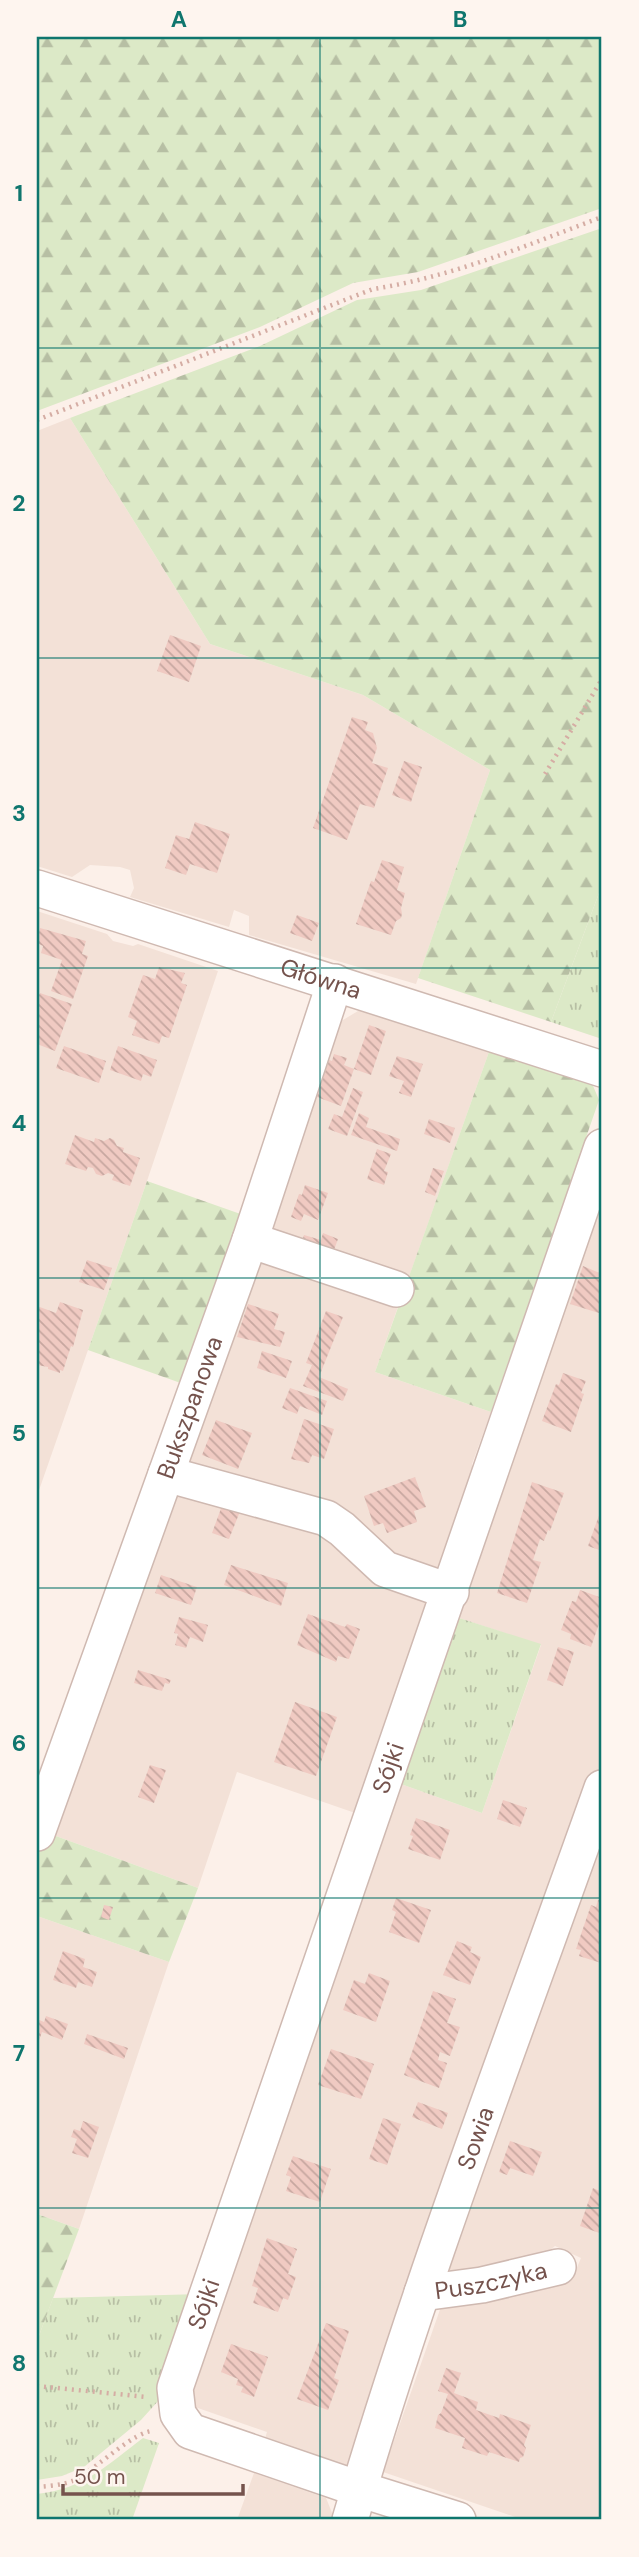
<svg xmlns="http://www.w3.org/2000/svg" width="639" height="2557" viewBox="0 0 639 2557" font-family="'DM Sans',sans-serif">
<defs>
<pattern id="grass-tufts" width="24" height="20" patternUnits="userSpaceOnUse" patternTransform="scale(1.75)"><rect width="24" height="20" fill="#dce9c7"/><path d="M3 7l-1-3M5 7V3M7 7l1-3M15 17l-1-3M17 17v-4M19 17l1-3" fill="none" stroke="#b7bfa4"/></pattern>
<pattern id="forest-firs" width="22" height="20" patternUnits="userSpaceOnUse" patternTransform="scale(1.75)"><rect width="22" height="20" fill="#dce9c7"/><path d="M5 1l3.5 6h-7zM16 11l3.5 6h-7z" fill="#b7bfa4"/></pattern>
<pattern id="building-back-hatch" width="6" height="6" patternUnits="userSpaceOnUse" patternTransform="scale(1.75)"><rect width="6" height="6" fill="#f0cac2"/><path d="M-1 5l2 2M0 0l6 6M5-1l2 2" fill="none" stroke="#c7a7a0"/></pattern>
</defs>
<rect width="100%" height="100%" fill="#fcf0e9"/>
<!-- residential -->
<path fill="#f3e1d7" d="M70,418L210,644L363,695L490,770L416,984L249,935V916L234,910L229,927L130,897L134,888L130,870L120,867L90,865L72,877L37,866V431Z
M37,911L107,934L113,941L133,946L138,944L218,971L147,1181L37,1496Z
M363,1008L490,1049L409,1277L269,1238L333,1026Z
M602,1179V1771L351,2476L263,2445L267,2432L195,2407L186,2388L398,1783L482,1813L541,1645L456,1617Z
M253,1255L400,1301L375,1372L491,1412L472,1464V1486L440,1580L177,1468Z
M171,1483L321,1524L435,1597L358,1814L237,1772L198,1888L45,1832Z
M602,1815V2520H524L383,2472L443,2301L576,2270L581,2258L555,2246L541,2258L454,2282L446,2259Z
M37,1916L169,1962L79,2229L37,2214Z
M254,2473L326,2498L335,2520H237Z"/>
<!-- grass -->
<path fill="url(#grass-tufts)" d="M602,885V1039L551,1022Z
M456,1617L541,1644L482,1813L398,1783Z
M201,2294L168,2390L141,2420L84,2467L62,2476L37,2480V2341L53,2298Z
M143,2438L159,2443L132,2520H49L37,2517V2494C84,2489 107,2465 143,2438Z"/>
<!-- forest -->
<path fill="url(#forest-firs)" d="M37,37H602V208L418,272L353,283L260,327L37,411Z
M602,228V885L551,1022L418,978L490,770L363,695L210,644L70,418L260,346L357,300L421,290Z
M490,1049L591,1081L599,1100L491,1412L375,1372Z
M147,1181L249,1217L189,1386L88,1350Z
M45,1832L198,1888L169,1962L37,1916V1856Z
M37,2214L79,2229L37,2341Z"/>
<!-- building -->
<path fill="url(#building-back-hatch)" d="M170,635L201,646L189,682L157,671Z
M352,717L368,722L365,730L373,733L377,748L372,763L388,768L374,808L360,804L347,840L313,828Z
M404,761L422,767L411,802L392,795Z
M195,822L230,834L217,873L190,864L186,875L165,868L176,835L189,839Z
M382,860L404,867L397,890L405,893L401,908L402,914L401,918L396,921L391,935L356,924L371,881L374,882Z
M297,915L319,923L312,941L290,933Z
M40,928L86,941L82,954L88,956L73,999L51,991L62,960L41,953L43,946L37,943Z
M159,967L185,973L181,983L187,985L169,1038L162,1036L159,1044L132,1035L137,1021L128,1017L143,975L155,979Z
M40,993L72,1004L55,1051L37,1044V999Z
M369,1025L386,1031L371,1075L354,1069L341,1106L317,1097L329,1060L332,1061L334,1054L347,1058L344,1065L354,1069Z
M64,1046L106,1061L99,1083L56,1068Z
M118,1046L157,1060L151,1077L143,1074L141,1081L110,1070Z
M397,1056L423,1064L411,1097L399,1093L404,1081L389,1076Z
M353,1088L363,1092L347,1136L328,1129L334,1114L342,1117Z
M359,1113L369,1118L366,1127L400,1139L397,1151L351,1135Z
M429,1119L455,1128L450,1143L424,1134Z
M75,1135L94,1142L95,1138L104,1141L110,1138L114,1140L117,1146L124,1148L123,1152L140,1158L130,1186L112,1180L114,1175L108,1173L102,1176L96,1174L93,1168L88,1167L86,1171L65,1164Z
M377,1149L391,1154L384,1171L388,1172L384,1185L367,1179Z
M433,1168L444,1171L435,1196L425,1192Z
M305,1185L328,1193L318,1220L304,1214L301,1221L291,1217L299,1194L302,1195Z
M323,1233L338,1239L331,1258L300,1247L304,1235L321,1240Z
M87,1260L112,1268L104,1290L79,1282Z
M583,1266L602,1274V1314L570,1304Z
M60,1302L83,1310L73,1347L71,1346L63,1371L60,1370V1373L48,1369V1367L37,1365V1306L56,1313Z
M248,1304L279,1314L274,1329L285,1332L280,1347L237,1337Z
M326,1311L343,1317L319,1377L348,1389L343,1401L303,1386L312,1365L306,1363Z
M262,1351L292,1361L286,1378L257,1368Z
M563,1373L586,1381L581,1393L584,1394L571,1432L542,1421L556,1384L559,1385Z
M290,1388L327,1401L322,1415L300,1406L297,1414L282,1408Z
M304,1419L334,1429L324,1459L312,1455L309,1463L291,1459Z
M216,1420L252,1433L238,1469L202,1455Z
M415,1477L426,1507L414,1511L417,1522L387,1533L383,1523L374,1526L364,1496Z
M532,1482L564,1493L550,1531L548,1530L544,1541L540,1539L533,1560L541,1562L527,1603L497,1593Z
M223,1503L241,1509L229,1539L212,1533Z
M602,1507V1551L588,1546Z
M231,1565L288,1583L281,1606L224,1585Z
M161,1575L197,1587L191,1605L155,1593Z
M580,1590L602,1598L600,1610L602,1615L591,1647L570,1639L571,1634L561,1630L572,1601L576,1602Z
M308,1614L345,1627L347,1624L360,1629L349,1659L338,1656L336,1662L297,1645Z
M179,1617L208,1625L203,1642L190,1637L186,1648L175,1645L178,1634L174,1633Z
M558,1647L574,1652L563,1686L547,1680Z
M138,1670L171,1680L169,1684L165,1683L162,1691L134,1683Z
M295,1702L337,1717L316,1776L274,1762Z
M150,1765L166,1770L154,1803L138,1797Z
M503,1800L527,1808L520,1827L497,1819Z
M416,1818L450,1830L440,1860L408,1849L413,1836L410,1835Z
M396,1898L431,1910L419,1943L389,1932L396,1912L392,1910Z
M598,1900L602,1901L601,1963L579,1956L581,1950L576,1949L591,1905L596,1907Z
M104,1905L113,1907L109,1920L101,1917Z
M457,1941L472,1947L470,1952L481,1957L470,1985L443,1975Z
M63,1951L85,1959L83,1967L97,1972L92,1987L78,1982L76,1988L53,1980Z
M369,1973L390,1981L376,2022L343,2010L354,1980L365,1984Z
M433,1991L456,1999L447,2023L460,2027L450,2056L440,2052L438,2060L447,2063L439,2088L404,2075Z
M46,2016L68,2024L62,2040L42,2032L37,2046V2019L44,2022Z
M87,2034L128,2048L124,2059L84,2044Z
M331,2049L374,2064L361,2099L318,2085Z
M418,2102L448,2113L442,2129L412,2117Z
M383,2118L401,2124L387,2165L369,2159Z
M83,2121L99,2127L88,2158L72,2153L77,2139L71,2137L74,2129L80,2131Z
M510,2141L542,2152L533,2176L510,2168L507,2175L499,2172Z
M293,2156L331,2169L320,2202L286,2191L291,2177L286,2175Z
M593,2188L602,2192V2234L580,2226Z
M267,2238L297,2249L288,2274L296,2277L288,2300L283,2298L278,2312L253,2303L258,2288L252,2286Z
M326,2323L349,2331L334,2378L339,2380L328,2410L297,2399Z
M231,2344L268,2357L254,2397L241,2392L243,2387L236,2385L238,2379L221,2372Z
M446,2368L461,2373L454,2393L478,2402L476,2410L499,2418L500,2414L531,2425L524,2445L526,2448L523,2457L520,2458L519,2462L489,2452L487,2456L462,2448L465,2438L435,2428L438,2415L441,2413L448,2394L438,2391Z"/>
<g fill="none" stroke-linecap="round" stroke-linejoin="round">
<defs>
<g id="minor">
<path id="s1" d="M37,888L602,1069"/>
<path d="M250,1240L396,1289"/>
<path d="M166,1474L326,1518L342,1529L385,1569L451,1592"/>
<path id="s2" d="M37,1833L250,1240L335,982"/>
<path id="s3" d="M422,2293L482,2285L558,2267"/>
<path id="s4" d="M350,2520C422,2273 516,2031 602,1788"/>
<path id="s5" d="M458,2520L359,2489L190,2431L178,2414L175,2388L602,1147"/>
</g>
</defs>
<!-- minor casing -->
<use href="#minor" stroke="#cfb9b1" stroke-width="38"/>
<!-- path -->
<path stroke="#d5ada4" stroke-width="4.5" stroke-dasharray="2 5" stroke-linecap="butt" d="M37,420L373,289C452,277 527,245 602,217
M545,774L602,679
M37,2386L147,2397
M37,2487C49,2486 64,2485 75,2480C96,2469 135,2430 154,2431"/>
<!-- minor -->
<use href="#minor" stroke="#fff" stroke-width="35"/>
</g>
<!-- grid -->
<path fill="none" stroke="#0f766e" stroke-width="2" stroke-opacity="0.55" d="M320,37V2520M37,348H602M37,658H602M37,968H602M37,1278H602M37,1588H602M37,1898H602M37,2208H602"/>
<g text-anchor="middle" stroke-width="5" stroke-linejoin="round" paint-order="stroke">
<!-- street labels -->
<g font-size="24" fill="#75534d" stroke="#fef5ef">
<text dy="8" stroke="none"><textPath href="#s1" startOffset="298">Główna</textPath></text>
<text dy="8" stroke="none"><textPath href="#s2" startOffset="452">Bukszpanowa</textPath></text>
<text dy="8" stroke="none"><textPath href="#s5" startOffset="985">Sójki</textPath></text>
<text dy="8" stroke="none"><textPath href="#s4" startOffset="402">Sowia</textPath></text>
<text dy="8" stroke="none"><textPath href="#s3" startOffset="70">Puszczyka</textPath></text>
<text dy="8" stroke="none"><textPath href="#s5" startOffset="418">Sójki</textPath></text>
</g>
</g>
<!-- border -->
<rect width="639" height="2557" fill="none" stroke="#fef5ef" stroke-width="77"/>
<!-- scale -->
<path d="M63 2484v10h180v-10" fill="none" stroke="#75534d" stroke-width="3.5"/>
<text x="74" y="2484" font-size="21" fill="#75534d" stroke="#fef5ef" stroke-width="5" paint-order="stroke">50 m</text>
<rect x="38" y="38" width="562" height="2480" fill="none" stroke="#0f766e" stroke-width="2.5"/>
<g font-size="23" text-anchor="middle" font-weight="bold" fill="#0f766e">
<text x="179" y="27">A</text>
<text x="460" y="27">B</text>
<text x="19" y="201">1</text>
<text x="19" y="511">2</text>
<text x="19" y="821">3</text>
<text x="19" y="1131">4</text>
<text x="19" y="1441">5</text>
<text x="19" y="1751">6</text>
<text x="19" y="2061">7</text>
<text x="19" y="2371">8</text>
</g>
</svg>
